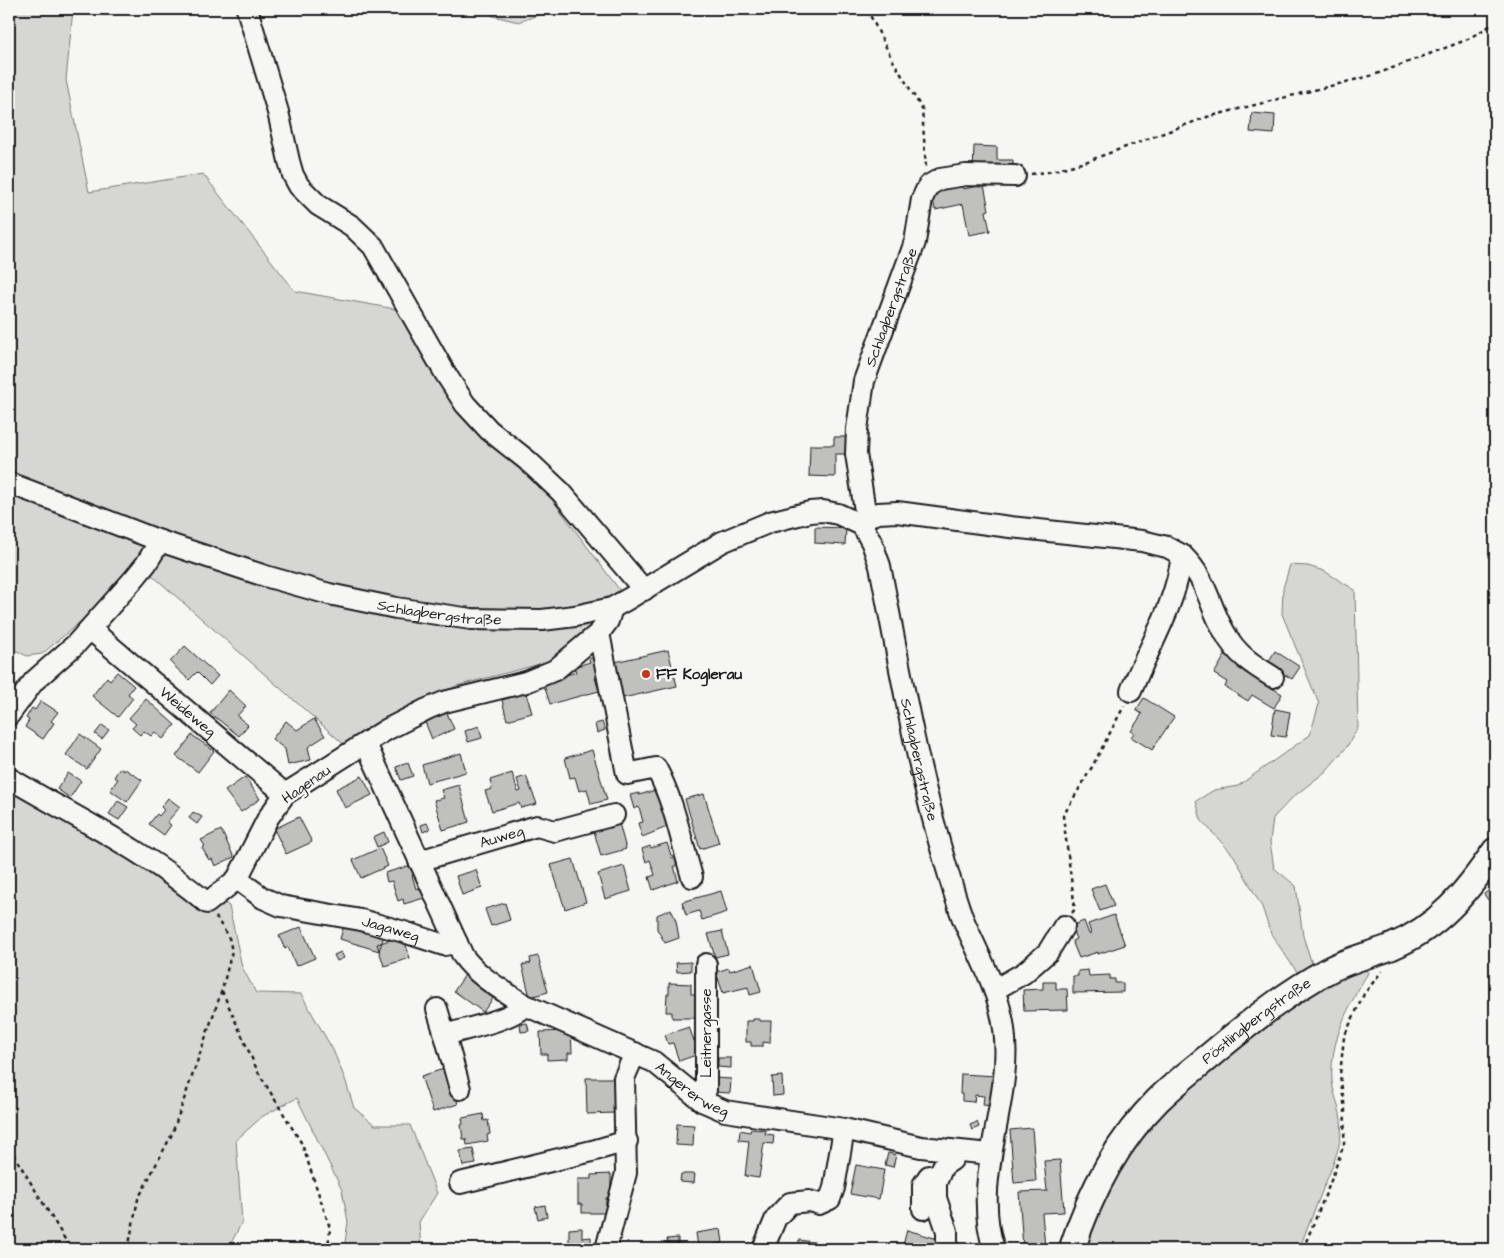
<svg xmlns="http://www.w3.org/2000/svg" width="1504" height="1258" viewBox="0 0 1504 1258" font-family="'Architects Daughter',sans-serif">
<rect width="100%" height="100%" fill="#f6f6f2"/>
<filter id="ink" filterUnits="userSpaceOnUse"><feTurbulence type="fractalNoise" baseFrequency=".02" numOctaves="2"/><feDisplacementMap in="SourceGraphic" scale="10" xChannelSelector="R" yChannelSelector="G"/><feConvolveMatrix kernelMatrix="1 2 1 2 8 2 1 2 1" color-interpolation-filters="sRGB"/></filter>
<g filter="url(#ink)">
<!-- green -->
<path fill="#d6d6d2" stroke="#797977" d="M9,9H73L66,80L89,192L203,174L295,291L412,312L466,401L521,458L630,604L567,657L456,686L347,747L144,568L42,654L27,656L9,647Z
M483,9H541L538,15L519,22L493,16Z
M1290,565L1308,566L1324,571L1355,590L1358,728L1346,748L1325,772L1293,797L1273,818L1270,842L1274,868L1296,886L1303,936L1313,967L1299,975L1271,934L1262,907L1234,856L1201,820L1196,801L1214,790L1238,786L1310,735L1319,704L1282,614L1283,588Z
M9,784L187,874L229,906L242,967L256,993L301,994L333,1050L345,1079L354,1108L375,1125H410L437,1193L419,1222L421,1249H344L348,1222L342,1190L297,1098L263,1116L236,1140L242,1222L228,1249H9V824L14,805L9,801Z
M1364,967L1368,973C1349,1004 1329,1043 1332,1081C1334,1099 1344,1115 1341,1134C1339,1152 1330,1172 1323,1189C1315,1209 1307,1229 1299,1249H1084L1097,1211L1127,1156L1173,1102L1298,999Z"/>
<!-- building -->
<path fill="#c0c0bd" stroke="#1c1c1c" d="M1252,113L1275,115L1274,134L1250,132Z
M974,146L997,147V160H1013V173H973Z
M961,182L963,189L984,185L989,210L986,211L990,231L969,235L963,204L935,210L931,188Z
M834,437H847L846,454H835V477L809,476L810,445H834Z
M815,527L846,528L845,545L815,543Z
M185,646L218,676L210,685L197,672L189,680L170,662Z
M668,650L677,686L623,698L615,662Z
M1275,651L1300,667L1292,679L1267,664Z
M1227,652L1242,661L1238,668L1263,682L1274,684L1272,688L1282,694L1274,708L1252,695L1248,701L1225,687L1227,682L1214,674Z
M595,657L601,677L595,678L599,691L550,704L544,685L558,681L557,678L576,672L574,667L590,662L589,659Z
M117,672L134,686L128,694L133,698L118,717L92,696L107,677L110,680Z
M229,690L246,706L237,716L248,725L239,736L210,713Z
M526,693L532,713L507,720L502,700Z
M1144,698L1174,717L1152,750L1131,737L1134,733L1131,731L1142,714L1136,710Z
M146,699L175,725L163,739L155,732L151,736L144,731L140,735L132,728L136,724L129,718Z
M41,701L58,712L51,721L54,723L43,739L25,727L29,720L26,718L32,708L35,710Z
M1275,709L1290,712L1286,737L1271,735Z
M447,713L454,729L432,739L425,722Z
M314,719L325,736L308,747L311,760L288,765L285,749L272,739L286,721L297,730Z
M602,722L605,730L597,733L595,724Z
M102,725L109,730L102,739L95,734Z
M479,726L482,738L468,742L465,731Z
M80,734L101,749L87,769L66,755Z
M192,735L214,751L198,772L176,756Z
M592,750L607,800L591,804L587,789L579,791L575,777L570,778L565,758Z
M461,753L466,772L427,783L422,765Z
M408,763L413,776L401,780L396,767Z
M120,768L124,771L125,769L142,780L127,802L110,790L118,779L114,777Z
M68,773L81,781L70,798L57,789Z
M512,773L518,792L521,791L517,779L526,776L537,804L521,808L519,803L492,811L485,791L492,789L490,780Z
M362,776L372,795L345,808L336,789Z
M245,777L260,799L241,812L225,791Z
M459,785L469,822L443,830L434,800L444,798L441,790Z
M656,790L660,804L664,803L667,811L663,812L667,827L642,837L638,823L643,822L639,807L634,809L630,795L639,793V795Z
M704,794L719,843L700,849L685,799Z
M168,798L180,807L167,822L171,825L164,835L149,824L157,814L159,816L164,810L161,807Z
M118,801L128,807L119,820L109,814Z
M193,812L202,817L197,824L189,818Z
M299,817L312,842L286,854L274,829Z
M427,823L430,829L423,832L421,825Z
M619,823L626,849L601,856L594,831Z
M221,830L234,857L215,866L212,859L209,860L202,848L205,846L201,840Z
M384,832L388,842L377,847L373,837Z
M667,843L672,858L675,856L678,864L674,866L678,881L653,890L649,877L655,875L650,860L646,862L642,849L650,846L651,848Z
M380,848L388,866L361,878L353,860Z
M573,859L586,902L565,909L551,865Z
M412,865L415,874L412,875L416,889L421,887L424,898L404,904L403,899L398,901L392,881L387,882L385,873Z
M624,866L631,891L605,899L598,874Z
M476,870L482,888L462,895L456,876Z
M1105,884L1114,906L1100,911L1091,889Z
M1492,888L1495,895L1488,900L1484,894Z
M721,891L727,912L702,920L699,911L686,915L682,902Z
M505,903L510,920L491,926L485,909Z
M671,909L676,921L679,938L665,943L657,929V915Z
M1114,915L1125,945L1098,954V952L1079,958L1072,941L1076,939L1071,926L1084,921L1089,934L1091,933L1088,924Z
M345,922L386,930L379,951L340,939Z
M301,927L315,958L296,966L288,947L285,949L279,936Z
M722,931L728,954L715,957L708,934Z
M403,936L410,958L384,966L377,944Z
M341,952L344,958L337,961L334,955Z
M538,956L548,992L530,997L522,965L531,963L530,958Z
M691,962V971L677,972L676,963Z
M753,964L761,992L750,995L748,987L723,993L716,972L729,968L730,971Z
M1088,970L1089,976L1110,975V979H1115V983H1123V992L1073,993V976H1078V971Z
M467,972L497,993L483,1012L454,991Z
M1043,982H1056V989H1067L1068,1010L1024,1011L1023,990L1043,989Z
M669,983L691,984V994H696L695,1018H672V1012H666L667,994H669Z
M753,1019H760V1021H771L770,1043L763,1042V1046H751V1042H746V1021H753Z
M527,1023L529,1031L521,1032L520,1024Z
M689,1027L699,1054L679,1061L673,1043L668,1044L665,1035Z
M571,1031L572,1053H568V1059L547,1060V1054H541L540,1032Z
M718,1058H731V1068L718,1067Z
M447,1068L458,1104L433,1112L421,1076Z
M961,1074L996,1076L992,1106L983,1105L984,1096L975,1095L974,1102L962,1101V1094H960Z
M782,1076L783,1095L773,1096L772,1077Z
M586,1078H614V1113L587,1114Z
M714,1078L731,1079L730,1093L713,1092Z
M483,1114L484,1121L488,1120L490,1134L487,1135L488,1141L467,1145L466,1139H463L461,1125L463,1124L462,1118Z
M977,1122L979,1127L972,1130L970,1125Z
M677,1124L694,1125L693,1146L676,1145Z
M1032,1128L1036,1181L1014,1183L1010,1130Z
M751,1129L766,1130L765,1134L774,1135L773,1144L764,1143L759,1178L745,1176L749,1141L739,1140L740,1130L750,1132Z
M473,1149L476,1164L463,1166L460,1151Z
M888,1153L896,1155L893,1167L885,1165Z
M1060,1160L1064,1212L1042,1213L1045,1247L1023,1248L1019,1192L1047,1191L1044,1161Z
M856,1165L884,1170L879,1199L850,1194Z
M611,1174V1197L606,1198V1213H582V1204H578V1179H591V1175Z
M681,1174H695L694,1183L680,1182Z
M545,1205L547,1217L538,1219L535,1207Z
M582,1228V1238L591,1237V1249H569V1229Z
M721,1229L723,1243L698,1247L696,1233Z
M907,1230L938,1239L934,1249H902Z
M678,1238V1244L668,1245L667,1239Z
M799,1240L820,1243L819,1249H798Z"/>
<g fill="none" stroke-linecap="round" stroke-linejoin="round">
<defs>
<g id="minor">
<path d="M247,9L278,112L289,161L293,175L299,186L318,205L352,226L373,246L445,373L465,404L489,430L528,461L561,492L644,590"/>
<path id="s1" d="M9,483L160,541L265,576L329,594L396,608L471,619L542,620L575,616L612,608L628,599L722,542L770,522L810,512L823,511L838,514L862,525L872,543L880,566C900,667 917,770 947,869C952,886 957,903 963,919C978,954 999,990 1004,1029C1014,1101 970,1178 994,1249"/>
<path d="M866,517L878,513L897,512L1010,527L1142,541L1167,547L1182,555C1176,605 1149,646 1131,691"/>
<path id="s2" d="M862,525L866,517L856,454L857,429L864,381L915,242L922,199L928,186L940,179L966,175L1015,176"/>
<path d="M1182,555C1208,580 1208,604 1225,633C1236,654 1253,665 1273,677"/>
<path id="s3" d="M90,629L285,794"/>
<path d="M599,633L627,774L656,768C674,801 681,840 692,877"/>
<path d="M9,715L34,681L76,644L133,580L146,564L160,541"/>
<path id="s4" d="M366,744L463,956C478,977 504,991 525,1005L654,1062L702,1101L725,1111L844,1129L921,1147L990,1154"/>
<path d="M9,778C76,818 148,852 207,903L237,879L268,818L285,794L386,730L427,709L444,702L526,682L555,670L599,633L608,621L612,608"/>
<path id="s5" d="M419,861L537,826L555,831L614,815"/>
<path id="s6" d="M237,879L263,898L281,906L361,920L404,932L444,945L457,943"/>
<path d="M994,990L1024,973L1048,952L1064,926"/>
<path d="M437,1009L445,1035"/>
<path d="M460,1089L445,1035C464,1029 513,1020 525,1005"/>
<path d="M702,1101L706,1090V964"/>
<path d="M460,1183L592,1151L627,1141"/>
<path d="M923,1209V1185L929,1176"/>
<path d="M606,1249L626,1173L624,1078L635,1053"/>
<path d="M763,1249L776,1218L790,1203L809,1201L819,1204L830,1199L834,1188L844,1129"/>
<path d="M947,1249V1231L936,1198V1183L943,1166L952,1160L957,1151"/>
</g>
<g id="major">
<path id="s7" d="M1072,1249C1090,1193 1117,1141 1158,1100C1177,1081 1199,1065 1219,1048C1253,1020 1288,992 1327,971C1347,960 1370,955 1391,947C1439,927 1466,893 1495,851"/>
</g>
</defs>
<!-- minor casing -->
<use href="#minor" stroke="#1c1c1c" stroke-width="24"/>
<!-- major casing -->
<use href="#major" stroke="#1c1c1c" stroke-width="29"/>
<!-- path -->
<path stroke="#1c1c1c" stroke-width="2.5" stroke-dasharray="4 4" stroke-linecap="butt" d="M867,9L892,59L922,109L926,168
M1031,174L1048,172L1085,162L1207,117L1374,75L1466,40L1495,23
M1072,913L1075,909L1063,816L1092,767L1124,706
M222,991L258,1072L302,1144L330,1228L328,1249
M9,1147L71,1249
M128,1249L138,1199L172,1134L222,990L232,951L229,938L216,917
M1303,1249L1329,1186L1344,1144L1345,1109L1340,1075L1344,1037L1364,994L1382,971"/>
<!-- minor -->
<use href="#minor" stroke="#f6f6f2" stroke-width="20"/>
<!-- major -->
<use href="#major" stroke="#f6f6f2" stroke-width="25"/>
</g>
</g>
<!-- markers -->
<circle fill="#c8321e" stroke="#f6f6f2" stroke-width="2" cx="646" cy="674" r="5"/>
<g text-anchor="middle" stroke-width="5" stroke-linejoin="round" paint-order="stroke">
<!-- street labels -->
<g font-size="15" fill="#1c1c1c" stroke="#f6f6f2">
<text dy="5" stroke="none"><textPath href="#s2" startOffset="225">Schlagbergstraße</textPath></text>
<text dy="5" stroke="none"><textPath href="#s1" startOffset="451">Schlagbergstraße</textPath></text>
<text dy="5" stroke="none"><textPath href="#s3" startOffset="128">Weideweg</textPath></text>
<text dy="5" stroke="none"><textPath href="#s1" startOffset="1144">Schlagbergstraße</textPath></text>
<text transform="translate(306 784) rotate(-35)" y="5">Hagenau</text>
<text dy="5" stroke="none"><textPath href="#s5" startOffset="86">Auweg</textPath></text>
<text dy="5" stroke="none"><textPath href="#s6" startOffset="164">Jagaweg</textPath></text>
<text dy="5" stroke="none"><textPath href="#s7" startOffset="300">Pöstlingbergstraße</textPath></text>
<text transform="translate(706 1033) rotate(-90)" y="5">Leitnergasse</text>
<text dy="5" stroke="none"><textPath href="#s4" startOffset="501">Angererweg</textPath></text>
</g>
<!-- poi labels -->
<g font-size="15" font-weight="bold" fill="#1c1c1c" stroke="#f6f6f2" text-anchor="start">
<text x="656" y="679">FF Koglerau</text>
</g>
</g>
<!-- margin -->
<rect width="1504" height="1258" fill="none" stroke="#f6f6f2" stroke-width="30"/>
<rect x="15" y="15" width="1474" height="1228" fill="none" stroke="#1c1c1c" stroke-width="2" filter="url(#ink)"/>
</svg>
